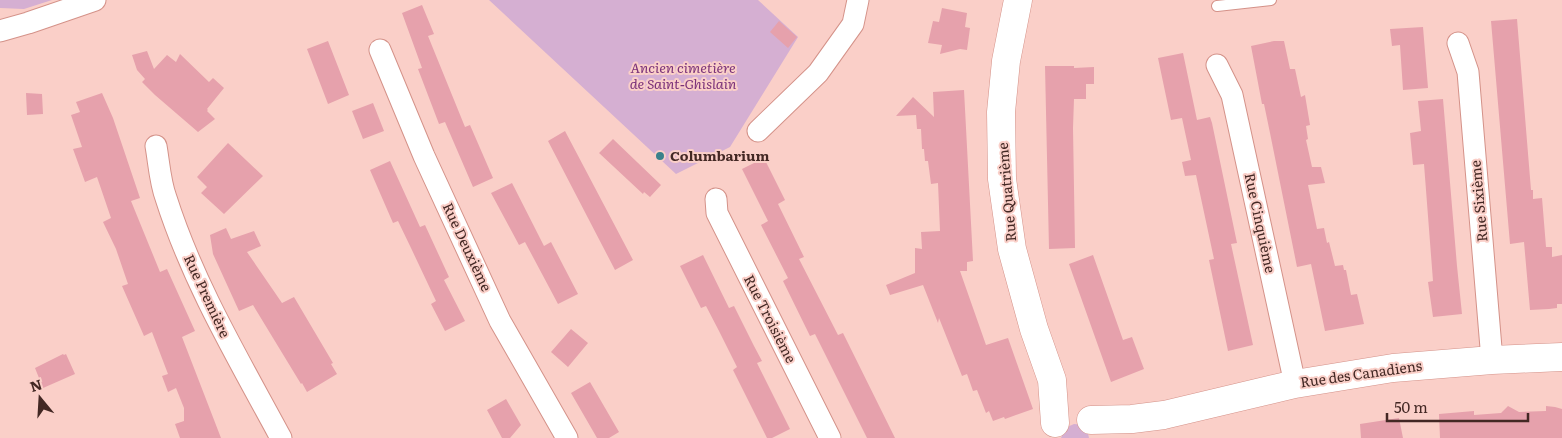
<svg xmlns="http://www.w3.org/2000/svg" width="1562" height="438" viewBox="0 0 1562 438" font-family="Literata,serif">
<rect width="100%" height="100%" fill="#facfc8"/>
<!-- green -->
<path fill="#d5afd2" d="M0,0H52L24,9L0,8Z
M489,0H758L798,37L730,147L676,174Z
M1074,424C1082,424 1088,430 1089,438H1061L1065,428Z"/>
<!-- building -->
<path fill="#e6a1ac" d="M422,5L434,34L428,36L465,127L470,125L493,178L473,187L445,122L439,124L418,69L422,68L402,13Z
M942,8L967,13L965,27L970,28L967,50L960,49L940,54L942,45L928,43L933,21L939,22Z
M1517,19L1531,190H1533V199L1542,198L1546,247H1552V257L1562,255V304H1557V308L1549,309L1530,310L1524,242L1510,244L1491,21Z
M779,21L797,37L788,48L770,32Z
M1423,27L1428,88L1403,90L1400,45L1392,46L1390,29Z
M328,41L349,95L328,104L307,49Z
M1274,41H1284L1290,69H1295L1301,97L1305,95L1310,125L1306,126L1308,139L1306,140L1312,167H1321L1325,183L1308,185L1317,229L1324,228L1327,243L1329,242L1335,266L1343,265L1344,270H1346L1351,295L1357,294L1364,324L1325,331L1311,264L1297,267L1270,133L1264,104H1262L1251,46Z
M147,51L154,69L167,55L176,62L180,54L209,82L213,78L224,88L207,109L208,110L207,111L215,119L198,132L155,95L142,82L145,79L137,70L132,55Z
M1183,53L1197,120L1210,117L1212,123L1237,243L1231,244L1253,345L1228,351L1209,260L1214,259L1196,175L1185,176L1182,162L1191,160L1182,118L1171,120L1158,58Z
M1045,66H1074V68L1094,67V84H1086V99H1074L1073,128L1075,248L1049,249Z
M964,90L973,261L967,262V271H960L986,345L1008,338L1033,409L1005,419L1004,417L993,421L989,411L986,413L977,390L973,391L967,374L962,376L939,318L938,323L923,285L890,295L886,285L915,273V248L922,249L921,232L940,231L938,183L931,184L928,161H925L924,149H922L921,129H917L916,115L896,116L913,97L934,117L933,92Z
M26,93L42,94L43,114L27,115Z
M102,93L113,118L140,198L131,201L160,272L167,269L195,331L182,337L221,438H180L175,424L184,421V408L176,388L168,392L162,376L168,374L152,332L144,336L122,286L128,284L116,249L103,222L111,218L97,177L85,182L73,149L82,147L71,115L80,112L76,102Z
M1443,99L1457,266L1462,314L1433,317L1428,282L1433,281L1424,164L1413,165L1410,133L1421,131L1418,101Z
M373,103L384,131L363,139L352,111Z
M565,131L633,260L615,270L548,141Z
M613,139L661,185L650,197L644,192L643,194L599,153Z
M228,143L263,176L224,214L201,193L207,187L197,177Z
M764,158L785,200L778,204L804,257L799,259L838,335L843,333L895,438H867L815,334L810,336L783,281L788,278L761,225L768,221L742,169Z
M390,161L420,227L425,225L449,277L444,280L465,321L445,331L431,304L436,301L411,248L398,221L393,223L370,170Z
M512,183L544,246L551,242L578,294L558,304L525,242L519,245L491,193Z
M226,228L231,239L254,231L261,246L247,252L282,303L294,297L333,363L331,364L337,374L307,392L302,383L301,384L253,305L239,311L213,254L210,235Z
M703,255L729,308L734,306L754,346L762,361L757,363L790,429L772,438H767L733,370L737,367L719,331L706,306L701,308L680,266Z
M1093,255L1123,340L1132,337L1144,369L1111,382L1069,264Z
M571,329L588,343L568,367L551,352Z
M63,354L64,355L66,354L75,374L43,388L35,368Z
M590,382L619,432L609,438H597L571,393Z
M506,399L521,425L510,438H502L487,410Z
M1508,406L1519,412L1546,411V406L1555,407L1562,409V438H1440L1439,414L1474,411V415L1501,413Z
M1399,418L1403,438H1361L1360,424Z"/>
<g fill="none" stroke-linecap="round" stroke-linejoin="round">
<defs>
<path id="lane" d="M1217,6L1271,0"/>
<path id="street" d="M0,31L28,23L95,0
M1458,43L1468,72L1492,360
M380,50L424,156L500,321L567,438
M1217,65L1232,95L1295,384
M758,131L818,73L853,24L858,0
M156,146C159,163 160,182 166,198C193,283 239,360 281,438
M716,199L717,213L830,438"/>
<path id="secondary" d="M1018,0L1006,61L1001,112L1002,179L1012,249L1034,329L1052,380L1055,423
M1091,420L1132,419L1164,415L1295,384L1393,368L1492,360L1562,357"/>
</defs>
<!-- lane casing -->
<use href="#lane" stroke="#d49289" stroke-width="12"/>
<!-- street casing -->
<use href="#street" stroke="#d49289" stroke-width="23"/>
<!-- secondary casing -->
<use href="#secondary" stroke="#d49289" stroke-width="29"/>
<!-- lane -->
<use href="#lane" stroke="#fff" stroke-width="10"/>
<!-- street -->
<use href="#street" stroke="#fff" stroke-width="21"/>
<!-- secondary -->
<use href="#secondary" stroke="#fff" stroke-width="28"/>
</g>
<!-- markers -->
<circle fill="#3a818b" stroke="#facfc8" stroke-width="2" cx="660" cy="156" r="5"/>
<g text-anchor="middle" stroke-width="4" stroke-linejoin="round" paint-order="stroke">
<!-- park labels -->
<g font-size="14" font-style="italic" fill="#7a3179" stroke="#facfc8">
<text x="683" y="73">Ancien cimetière<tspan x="683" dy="16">de Saint-Ghislain</tspan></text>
</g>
<!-- poi labels -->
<g font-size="14" font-weight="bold" fill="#432824" stroke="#facfc8" text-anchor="start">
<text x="670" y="161">Columbarium</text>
</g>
<!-- street labels -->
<g font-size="14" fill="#432824" stroke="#facfc8">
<text transform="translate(1007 192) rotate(-95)" y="5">Rue Quatrième</text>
<text transform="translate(1479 201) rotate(-95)" y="5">Rue Sixième</text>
<text transform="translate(1260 223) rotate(78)" y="5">Rue Cinquième</text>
<text transform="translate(467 247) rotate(65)" y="5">Rue Deuxième</text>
<text transform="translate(207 296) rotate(65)" y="5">Rue Première</text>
<text transform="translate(770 319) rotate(63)" y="5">Rue Troisième</text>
<text transform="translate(1361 374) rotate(-8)" y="5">Rue des Canadiens</text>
</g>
</g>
<!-- north arrow -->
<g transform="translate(40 398) rotate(342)" stroke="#facfc8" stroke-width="4" paint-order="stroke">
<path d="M0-4L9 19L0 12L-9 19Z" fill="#432824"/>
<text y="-8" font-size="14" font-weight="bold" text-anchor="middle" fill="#432824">N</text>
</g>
<!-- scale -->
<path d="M1387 413v8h141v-8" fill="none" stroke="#432824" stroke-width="2.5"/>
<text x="1394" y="413" font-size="15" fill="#432824" stroke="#facfc8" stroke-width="4" paint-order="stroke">50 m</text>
</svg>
